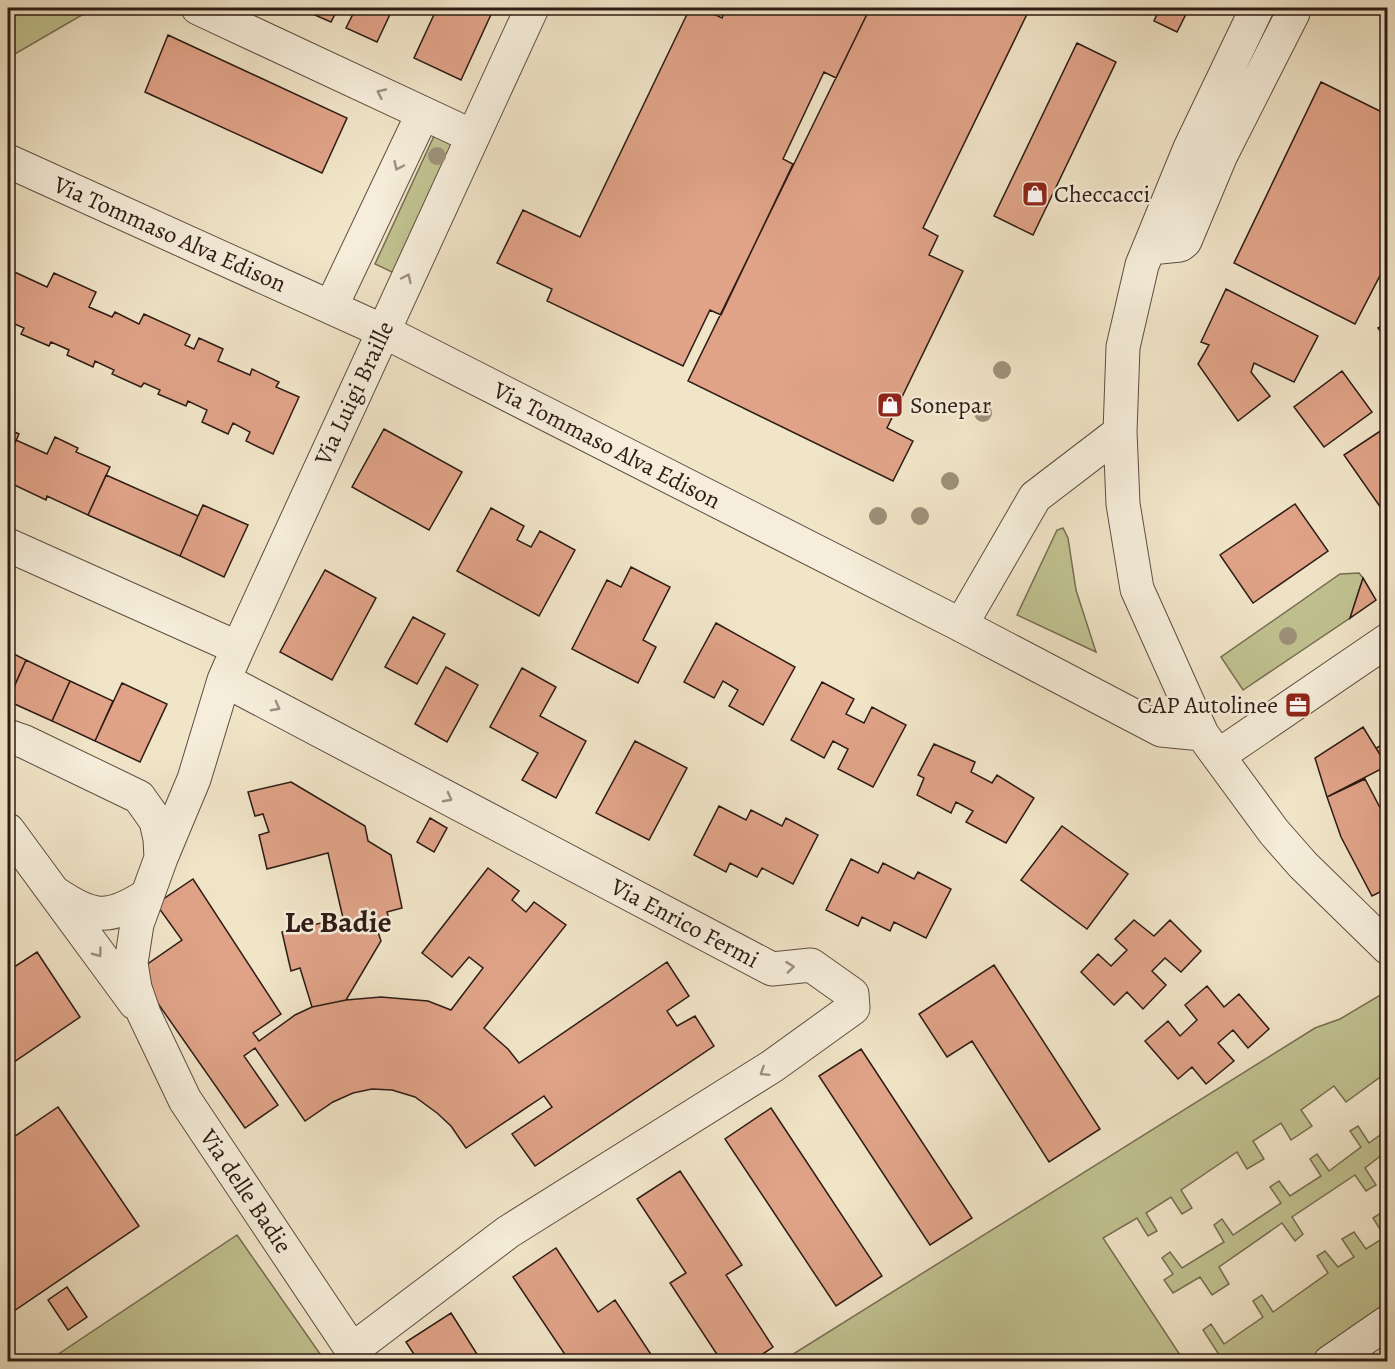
<svg xmlns="http://www.w3.org/2000/svg" width="1395" height="1369" viewBox="0 0 1395 1369" font-family="Alegreya,serif">
<rect width="100%" height="100%" fill="#f1e5c8"/>
<filter id="stains"><feTurbulence type="fractalNoise" baseFrequency=".00333" numOctaves="4"/><feColorMatrix values="0 0 0 0 .2 0 0 0 0 .09 0 0 0 0 .02 0 0 0 .5 -.17"/></filter>
<radialGradient id="worn" r=".72"><stop offset=".6" stop-color="#630" stop-opacity="0"/><stop offset="1" stop-color="#630" stop-opacity=".3"/></radialGradient>
<!-- green -->
<path fill="#c1c291" stroke="#776e53" stroke-width="1.5" d="M8,8H94L8,58Z
M434,136L454,146L396,274L375,264Z
M1063,528L1068,538L1076,590L1096,652L1017,615L1057,530Z
M1359,573L1363,578L1350,618L1243,690L1221,657L1340,574Z
M1387,991V1072L1346,1102L1334,1086L1301,1110L1312,1126L1291,1140L1281,1123L1253,1141L1264,1159L1247,1169L1237,1152L1181,1190L1192,1208L1182,1214L1171,1197L1146,1213L1157,1231L1148,1236L1137,1218L1103,1238L1184,1361H782L1315,1028L1340,1019Z
M1358,1126L1369,1143L1387,1130V1151L1365,1168L1376,1185L1366,1191L1355,1175L1292,1217L1303,1234L1295,1241L1282,1223L1219,1267L1229,1284L1212,1295L1200,1277L1173,1293L1164,1280L1173,1274L1162,1258L1170,1252L1182,1268L1224,1242L1214,1225L1222,1219L1233,1235L1281,1203L1270,1187L1279,1181L1290,1196L1321,1176L1310,1159L1317,1154L1329,1171L1361,1147L1350,1131Z
M1387,1209V1306L1305,1361H1223L1203,1330L1211,1324L1224,1344L1263,1317L1253,1301L1262,1295L1273,1312L1328,1273L1317,1256L1325,1251L1338,1267L1354,1257L1342,1239L1354,1232L1366,1249L1385,1237L1373,1218Z
M237,1235L325,1361H48Z"/>
<!-- building -->
<path fill="#e0a388" stroke="#2d1b15" stroke-width="1.5" d="M299,8H338L331,22Z
M356,8H393L377,42L346,28Z
M437,8H494L461,80L414,58Z
M690,8H701L722,18L726,8H870L836,78L824,72L783,159L793,164L721,315L710,310L683,366L547,301L552,289L497,263L523,210L580,237Z
M870,8H1030L923,228L938,236L929,255L963,271L887,428L913,441L893,481L688,381Z
M1160,8H1189L1177,32L1154,21Z
M168,35L347,118L322,173L145,92Z
M1077,43L1116,62L1033,235L994,216Z
M1321,82L1388,115V260L1355,324L1234,263Z
M8,269L47,287L54,273L96,292L89,307L112,317L115,312L139,324L144,314L190,335L185,345L194,349L199,338L223,349L218,361L250,375L252,369L279,382L276,387L299,397L273,454L246,441L250,432L233,423L228,434L202,422L207,410L188,401L186,406L158,394L160,390L144,383L141,387L112,374L114,370L95,361L93,367L67,355L69,350L51,342L49,346L21,334L24,328L8,321Z
M1226,289L1318,336L1294,382L1254,363L1251,372L1270,396L1238,421L1198,364L1209,345L1201,342Z
M1388,322V342L1378,328Z
M1342,371L1372,412L1324,447L1294,407Z
M1388,426V518L1344,455Z
M8,429L19,434L8,459Z
M384,429L462,472L429,530L352,487Z
M55,437L78,448L76,452L110,467L88,515L47,496L46,500L8,482V459L16,440L47,454Z
M106,475L198,516L180,556L88,515Z
M1295,504L1328,551L1253,603L1220,555Z
M203,505L248,525L224,577L180,556Z
M491,508L524,526L517,540L531,547L540,531L575,550L539,616L457,571Z
M631,567L670,587L643,640L656,647L638,683L572,649L607,580L621,587Z
M325,570L376,598L332,680L280,652Z
M1363,578L1376,600L1350,618Z
M413,617L445,634L417,684L385,667Z
M716,623L795,667L763,725L729,706L738,690L723,681L714,698L684,682Z
M8,651L26,660L8,700Z
M26,660L70,681L52,721L8,701Z
M446,667L478,685L447,742L415,724Z
M522,668L556,687L540,716L586,741L556,798L522,780L538,753L490,727Z
M70,681L113,701L95,741L52,721Z
M822,682L854,699L846,714L864,723L872,707L906,725L873,787L838,769L848,749L833,741L824,758L791,740Z
M122,683L167,704L140,762L95,741Z
M1363,727L1387,766L1327,797L1315,758Z
M635,741L687,768L649,840L596,813Z
M1388,742V766H1387L1376,748Z
M934,744L975,762L971,772L992,783L997,775L1034,798L1006,843L966,822L973,811L956,802L951,813L917,795L924,778L918,775Z
M1365,779L1388,823V888L1372,896L1341,837L1327,797Z
M291,782L365,826L368,841L391,855L402,908L387,912L390,923L376,926L381,941L346,1000L312,1007L300,968L291,971L282,932L343,918L328,853L267,869L259,835L269,832L263,814L255,816L248,792Z
M719,806L746,820L751,810L782,826L786,818L818,835L793,884L762,868L757,877L730,863L726,872L694,855Z
M430,818L447,828L434,852L417,842Z
M1062,826L1128,874L1087,929L1021,880Z
M851,859L878,873L883,863L914,879L918,872L951,889L926,938L894,922L890,931L862,917L858,926L826,910Z
M488,868L519,891L512,900L526,912L534,902L566,925L484,1028L508,1049L519,1063L667,962L689,996L667,1011L677,1026L695,1016L714,1046L535,1166L512,1134L552,1107L544,1096L466,1148L451,1126L437,1113L415,1097L392,1090L372,1089L353,1093L333,1102L305,1121L255,1048L244,1056L278,1105L245,1128L136,972L182,940L156,904L193,879L281,1014L253,1033L259,1041L295,1015L312,1007L346,1000L381,997L428,1001L451,1010L483,968L469,957L452,977L422,953Z
M1134,920L1154,936L1170,920L1201,951L1181,972L1165,958L1152,971L1166,985L1143,1009L1127,992L1114,1005L1081,972L1098,954L1111,966L1127,950L1115,939Z
M37,952L80,1017L8,1066V971Z
M994,965L1100,1129L1049,1162L972,1041L947,1057L919,1014Z
M1207,986L1224,1007L1239,994L1269,1029L1248,1048L1233,1030L1218,1043L1234,1061L1206,1084L1192,1067L1178,1079L1145,1041L1168,1021L1180,1036L1197,1020L1185,1005Z
M861,1049L972,1218L930,1245L819,1076Z
M58,1107L139,1226L8,1315V1141Z
M771,1108L882,1276L836,1306L725,1139Z
M680,1171L742,1265L726,1275L773,1347L751,1362H722L670,1283L686,1273L637,1199Z
M556,1248L598,1312L615,1300L656,1362H570L513,1277Z
M67,1287L87,1317L68,1330L48,1300Z
M451,1313L482,1362H419L406,1342Z"/>
<g fill="none" stroke-linecap="round" stroke-linejoin="round">
<defs>
<path id="minor" d="M198,8L472,136
M1257,8L1190,148L1142,265L1123,347L1120,432L1123,504L1137,589L1202,734L1274,832L1303,865L1388,948
M8,161L383,331L961,625L1161,730L1202,734
M1150,248L1180,245L1185,241L1221,155L1293,13
M331,307L423,113
M8,545L238,648
M961,625L1035,497L1120,432
M224,680L772,969L811,965L852,994L853,1008L771,1067L508,1232L352,1350
M8,736L25,742L139,797L156,821L160,839L161,858L137,924L131,963L135,988L144,1014L185,1100L360,1362
M1218,756L1388,640
M8,830L135,1003
M161,858L194,779L224,680L238,648L532,8
M55,893C92,918 107,921 146,896
M1330,1362L1388,1322"/>
</defs>
<!-- minor casing -->
<use href="#minor" stroke="#5e4e42" stroke-width="35"/>
<!-- minor -->
<use href="#minor" stroke="#f6eedb" stroke-width="33"/>
</g>
<!-- trees -->
<g fill="#9d917a">
<circle cx="437" cy="156" r="9"/>
<circle cx="1002" cy="370" r="9"/>
<circle cx="983" cy="413" r="9"/>
<circle cx="950" cy="481" r="9"/>
<circle cx="878" cy="516" r="9"/>
<circle cx="920" cy="516" r="9"/>
<circle cx="1288" cy="636" r="9"/>
</g>
<!-- one-way arrows -->
<defs><path id="oneway-chevron" d="M-2-3.5L2.5 0L-2 3.5" fill="none" stroke-width="1.6" stroke-linecap="round" stroke-linejoin="round" transform="scale(1.5)"/></defs>
<g stroke="#9c8f82">
<use href="#oneway-chevron" transform="translate(381 93) rotate(-155)"/>
<use href="#oneway-chevron" transform="translate(398 166) rotate(115)"/>
<use href="#oneway-chevron" transform="translate(407 278) rotate(-65)"/>
<use href="#oneway-chevron" transform="translate(276 707) rotate(28)"/>
<use href="#oneway-chevron" transform="translate(448 798) rotate(28)"/>
<use href="#oneway-chevron" transform="translate(98 953) rotate(53)"/>
<use href="#oneway-chevron" transform="translate(790 967) rotate(-7)"/>
<use href="#oneway-chevron" transform="translate(764 1072) rotate(148)"/>
</g>
<!-- icons -->
<defs>
<symbol id="shop-square" viewBox="-11 -11 22 22"><rect x="-9" y="-9" width="18" height="18" rx="4" fill="#8f2418" stroke="#f6eedb"/><path d="M-5-2.5h2.3a2.7 3.5 0 0 1 5.4 0H5L5.5 6h-11ZM-1.5-2.5h3a1.5 2.3 0 0 0-3 0Z" fill="#fff"/></symbol>
<symbol id="office-square" viewBox="-11 -11 22 22"><rect x="-9" y="-9" width="18" height="18" rx="4" fill="#8f2418" stroke="#f6eedb"/><path d="M-6-3h4V-5.5h4V-3h4V5H-6ZM-1-4.5V-3h2v-1.5ZM-6 0V1H6V0Z" fill="#fff"/></symbol>
</defs>
<g fill-rule="evenodd">
<use href="#shop-square" x="1020" y="179" width="30" height="30"/>
<use href="#shop-square" x="875" y="390" width="30" height="30"/>
<use href="#office-square" x="1283" y="690" width="30" height="30"/>
</g>
<g text-anchor="middle" stroke-width="5" stroke-linejoin="round" paint-order="stroke">
<!-- poi labels -->
<g font-size="24" fill="#2d1b15" stroke="#f6eedb" text-anchor="start">
<text x="1054" y="202">Checcacci</text>
<text x="910" y="413">Sonepar</text>
<text x="1278" y="713" text-anchor="end">CAP Autolinee</text>
</g>
<!-- street labels -->
<g font-size="24" fill="#2d1b15" stroke="#f6eedb">
<text transform="translate(170 234) rotate(24)" y="8">Via Tommaso Alva Edison</text>
<text transform="translate(354 393) rotate(-65)" y="8">Via Luigi Braille</text>
<text transform="translate(607 445) rotate(27)" y="8">Via Tommaso Alva Edison</text>
<text transform="translate(685 923) rotate(28)" y="8">Via Enrico Fermi</text>
<text transform="translate(246 1191) rotate(56)" y="8">Via delle Badie</text>
</g>
<!-- district labels -->
<g font-size="30" font-weight="bold" fill="#2d1b15" stroke="#f6eedb">
<text x="338" y="932">Le Badie</text>
</g>
</g>
<!-- margin -->
<rect width="1395" height="1369" fill="none" stroke="#f1e5c8" stroke-width="30"/>
<rect x="9" y="9" width="1377" height="1351" fill="none" stroke="#2d1b15" stroke-width="3"/>
<rect x="15" y="15" width="1365" height="1339" fill="none" stroke="#2d1b15" stroke-width="1.5"/>
<rect width="100%" height="100%" filter="url(#stains)"/>
<rect width="100%" height="100%" fill="url(#worn)"/>
</svg>
